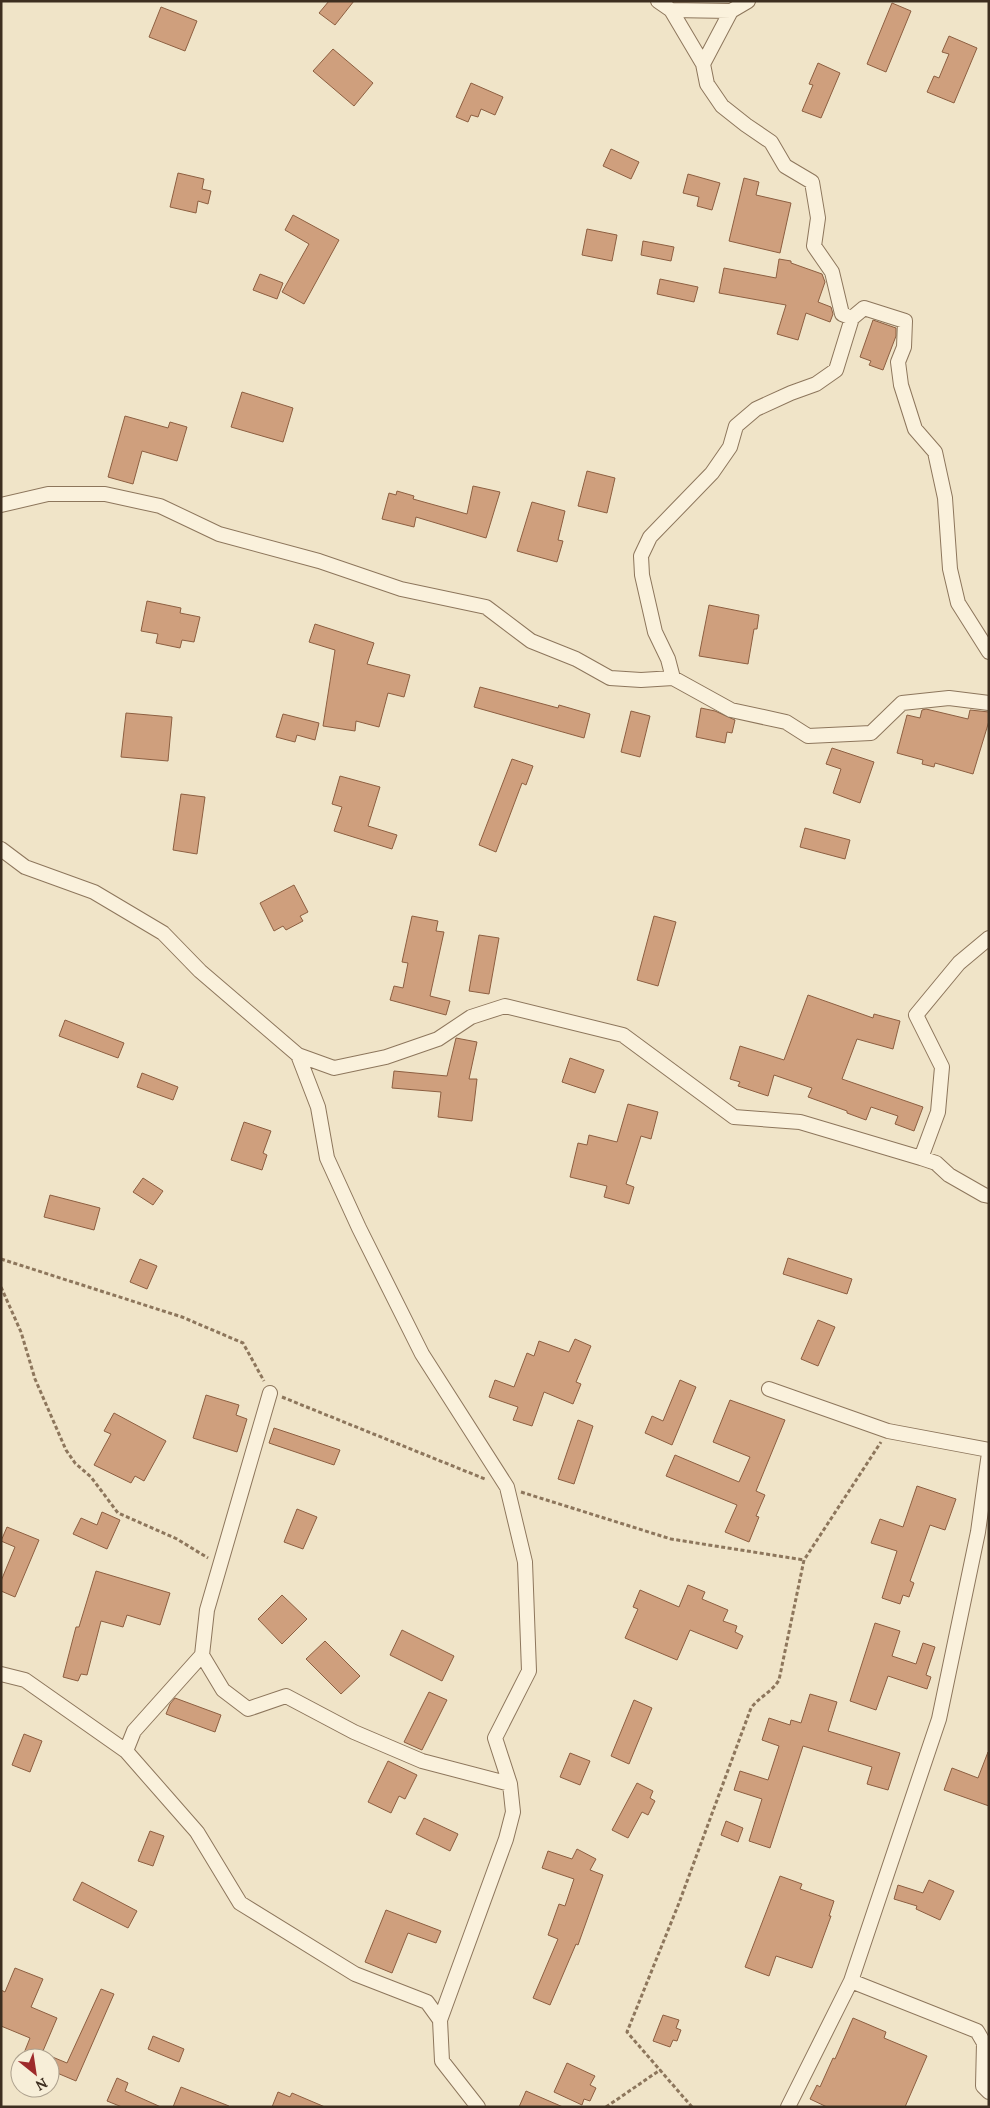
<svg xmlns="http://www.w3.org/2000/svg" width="990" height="2108" viewBox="0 0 990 2108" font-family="Lora,serif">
<rect width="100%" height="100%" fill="#f0e4c8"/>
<!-- building -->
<path fill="#cf9f7d" stroke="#8d5f41" d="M329,1H354L335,25L319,13Z
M892,3L911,11L886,72L867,64Z
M161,7L197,21L185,51L149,37Z
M949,36L977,48L954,103L927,92L934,76L939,78L949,54L942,52Z
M333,49L373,83L354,106L313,71Z
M818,63L840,73L821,118L802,111L813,85L809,84Z
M471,83L503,97L495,115L481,109L478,117L471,115L468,122L456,117Z
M611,149L639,162L631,179L603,166Z
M178,173L204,179L202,189L211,191L208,204L198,201L196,213L170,207Z
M688,174L720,183L712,210L697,206L699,197L683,193Z
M744,178L759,182L756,195L791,203L780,253L729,241Z
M293,215L339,240L304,304L282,292L309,244L285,230Z
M587,229L617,235L612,261L582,255Z
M643,241L674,247L671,261L641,255Z
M779,259L791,261V263L822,274L825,282L818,302L831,307L833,314L830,322L806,313L798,340L777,334L786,305L719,293L724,268L776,278Z
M260,274L283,283L277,299L253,290Z
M660,279L698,287L694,302L657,294Z
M873,320L896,328V336L883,370L869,365L871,361L860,357Z
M242,392L293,408L283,442L231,427Z
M125,416L168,428L170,422L187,427L177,461L142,451L133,484L108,477Z
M587,471L615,478L607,513L578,506Z
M473,486L500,492L486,538L416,517L414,527L382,519L389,493L396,495L397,491L414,496L413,499L467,514Z
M532,502L565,511L558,540L563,541L557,562L517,551Z
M147,601L181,608L180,613L200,617L194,642L182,640L180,648L156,643L158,634L141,631Z
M709,605L759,615L757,629H754L748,664L699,656Z
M315,624L374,643L367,664L410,675L404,697L388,693L379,727L356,721L355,731L323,726L335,650L309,642Z
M480,687L558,708L559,705L590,714L584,738L474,707Z
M701,708L715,711L735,720L732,733L727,732L725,743L696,737Z
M926,709L968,719L970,710L989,712V721L973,774L935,763L934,767L922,764L923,760L897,753L907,715L920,718L922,710Z
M631,711L650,716L640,757L621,752Z
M126,713L172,717L168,761L121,757Z
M283,714L319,723L315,740L297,735L295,742L276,737Z
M832,748L874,762L860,803L833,793L841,769L826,764Z
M512,759L533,766L526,785L522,783L496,852L479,845Z
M340,776L380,787L368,826L397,835L392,849L334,831L342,807L332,804Z
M181,794L205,797L197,854L173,850Z
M805,828L850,840L845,859L800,847Z
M294,885L308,912L300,916L303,921L286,930L283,926L274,931L260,903Z
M412,916L438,921L436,931L444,932L430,996L450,1001L446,1015L390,1000L394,986L403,988L408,963L402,962Z
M654,916L676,922L658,986L637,980Z
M479,935L499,938L489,994L469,991Z
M808,995L873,1018L874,1014L900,1021L893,1049L857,1039L842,1079L923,1107L914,1131L895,1124L898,1116L871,1107L866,1120L847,1113V1111L808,1097L812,1088L774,1075L768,1096L738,1086L740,1082L730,1079L740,1046L784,1060Z
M65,1020L124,1043L118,1058L59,1036Z
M456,1038L477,1042L469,1079H477L472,1121L438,1117L441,1092L392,1088L394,1071L447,1076Z
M570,1058L604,1070L595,1093L562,1082Z
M142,1073L178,1087L173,1100L137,1087Z
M628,1104L658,1112L651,1139L641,1136L626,1184L634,1187L629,1204L604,1197L607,1186L570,1177L578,1143L587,1145L589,1135L617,1142Z
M244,1122L271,1131L263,1153L267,1155L262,1170L231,1160Z
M143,1178L163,1191L153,1205L133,1192Z
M50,1195L100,1208L94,1230L44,1217Z
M788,1258L852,1279L847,1294L783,1274Z
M140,1259L157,1266L147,1289L130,1282Z
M818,1320L835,1327L818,1366L801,1359Z
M575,1339L591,1346L576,1382L581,1384L573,1404L544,1392L532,1426L513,1420L518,1407L489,1397L495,1380L514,1387L527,1353L534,1356L539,1341L569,1352Z
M680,1380L696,1387L672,1445L645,1433L652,1416L663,1421Z
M206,1395L239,1405L236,1415L247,1419L237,1452L193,1438Z
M730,1400L785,1420L756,1491L765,1495L756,1516L759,1517L749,1542L725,1532L737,1505L666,1476L675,1455L739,1482L750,1457L713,1442Z
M114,1413L166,1441L144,1481L135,1476L131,1483L94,1465L111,1434L104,1431Z
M578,1420L593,1426L574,1484L558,1479Z
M274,1428L340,1450L334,1465L269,1443Z
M917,1486L956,1499L945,1530L930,1525L910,1581L914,1583L909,1597L903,1595L900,1604L882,1598L897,1551L871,1543L880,1519L903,1527Z
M297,1509L317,1517L303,1549L284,1542Z
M102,1512L120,1520L107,1549L73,1534L81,1518L97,1525Z
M7,1527L39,1540L15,1597L1,1591V1581L15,1547L1,1541Z
M96,1571L170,1593L160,1625L127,1615L123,1627L101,1621L87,1675L81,1674L78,1681L63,1677L76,1627H79Z
M688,1585L705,1592L702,1599L728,1610L723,1621L737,1626L735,1632L743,1636L737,1649L690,1630L677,1660L625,1638L638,1609L633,1607L640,1590L679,1607Z
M282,1595L307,1619L282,1644L258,1619Z
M875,1623L900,1631L892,1656L916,1664L923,1643L935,1647L926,1675L931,1677L927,1689L888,1676L876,1710L850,1701Z
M402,1630L454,1656L442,1681L390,1655Z
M325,1641L360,1676L341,1694L306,1659Z
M429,1692L447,1700L422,1750L404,1742Z
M810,1694L837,1702L828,1731L900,1753L888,1790L867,1784L872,1767L803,1746L770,1848L749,1841L762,1799L734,1790L740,1771L768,1780L779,1746L762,1740L769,1718L790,1725L791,1720L801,1723Z
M175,1698L221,1715L215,1732L166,1714L170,1704Z
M634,1700L652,1708L629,1764L611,1756Z
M24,1734L42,1741L30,1772L12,1765Z
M988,1752L989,1806L944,1790L952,1768L978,1778Z
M570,1753L590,1761L580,1785L560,1777Z
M388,1761L417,1775L405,1799L399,1796L391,1813L368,1802Z
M637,1783L653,1791L650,1798L655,1801L648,1815L642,1812L628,1838L612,1830Z
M424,1818L458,1834L450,1851L416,1834Z
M726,1821L743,1828L738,1842L721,1835Z
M150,1831L164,1836L153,1866L138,1861Z
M577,1849L596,1859L590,1870L603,1875L578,1945L576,1944L550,2005L533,1998L558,1939L548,1935L559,1904L565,1906L574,1879L542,1868L548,1851L572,1859Z
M780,1876L802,1884L800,1889L834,1901L829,1916H831L812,1968L776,1956L769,1976L745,1967Z
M929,1880L954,1891L940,1920L916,1909L917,1906L894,1899L898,1885L923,1893Z
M82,1882L137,1911L128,1928L73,1900Z
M386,1910L441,1931L436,1943L408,1933L392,1973L365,1962Z
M15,1968L43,1979L31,2007L57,2018L40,2058H22L30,2038L1,2026V1990L5,1992Z
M101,1989L114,1994L76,2081L50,2070V2056L67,2063Z
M663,2015L679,2020L676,2028L681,2030L677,2041L673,2040L670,2047L653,2041Z
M853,2018L886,2032L884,2038L927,2056L905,2107H827L810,2099L817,2085L820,2087L833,2058L835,2059Z
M153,2036L184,2049L179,2062L148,2049Z
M567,2063L595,2076L590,2085L596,2088L590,2101L584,2099L582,2105L554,2092Z
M117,2078L128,2083L125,2091L161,2107H122L107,2101Z
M181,2087L229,2106V2107H173Z
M526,2091L563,2107H519Z
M278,2092L290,2097L292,2093L325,2107H272Z"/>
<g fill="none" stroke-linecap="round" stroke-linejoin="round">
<defs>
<path id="street" d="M658,1L671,10L703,64L707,84L722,106L746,125L771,142L785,166L812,182L818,218L814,246L832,272L842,314L852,318L864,308L905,321L904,347L898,362L901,385L915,429L935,452L945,498L950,569L958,603L989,652
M671,10L731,11
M703,64L731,11L748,1
M1,505L48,494H105L160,506L219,534L319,561L401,589L486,607L531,641L576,659L610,678L641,680L673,678L731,710L786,722L808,736L871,733L902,703L949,698L989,703
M673,678L668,659L655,632L642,575L641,556L650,537L712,473L730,447L736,426L756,409L791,393L816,384L836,370L852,318
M1,849L25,867L94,892L163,933L200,971L298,1055L334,1068L386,1057L438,1039L471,1017L505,1006L623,1035L734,1117L800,1122L921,1158L936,1163L949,1175L984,1195L989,1196
M298,1055L318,1107L327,1158L359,1228L422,1354L507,1487L525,1562L529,1671L495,1738L510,1784L513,1812L506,1839L440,2020
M921,1158L938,1112L942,1067L916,1015L959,963L989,938
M769,1389L888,1431L989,1450
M202,1655L223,1690L248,1709L286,1696L354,1732L422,1761L510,1784
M1,1674L25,1680L126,1751L197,1832L240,1903L355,1974L427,2002L440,2020L442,2061L478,2107
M126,1751L134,1731L202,1655L207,1610L270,1393
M851,1981L977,2031L984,2043L983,2086L989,2092
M788,2107L851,1981L939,1719L978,1532L989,1453"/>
</defs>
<!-- street casing -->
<use href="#street" stroke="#8d765c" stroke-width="16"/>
<!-- path -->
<path stroke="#8d765c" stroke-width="3" stroke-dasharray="4 2.5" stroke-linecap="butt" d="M1,1259L182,1317L243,1343L264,1381
M1,1287L21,1332L35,1379L66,1450L75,1463L91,1477L118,1513L177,1539L208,1558
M282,1397L485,1479
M521,1492L671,1539L804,1560
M606,2107L660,2070
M692,2107L627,2032L679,1903L751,1708C759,1697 772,1692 779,1680L804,1560L881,1442"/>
<!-- street -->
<use href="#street" stroke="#faf1dc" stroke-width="14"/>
</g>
<!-- border -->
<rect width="990" height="2108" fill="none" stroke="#3d2e20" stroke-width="5"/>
<!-- north arrow -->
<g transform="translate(35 2073) rotate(150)"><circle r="24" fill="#f7eed8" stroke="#ada18e"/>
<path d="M0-4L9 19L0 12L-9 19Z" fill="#9e2a2b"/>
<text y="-8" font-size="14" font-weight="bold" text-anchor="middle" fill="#3d2e20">N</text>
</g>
</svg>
